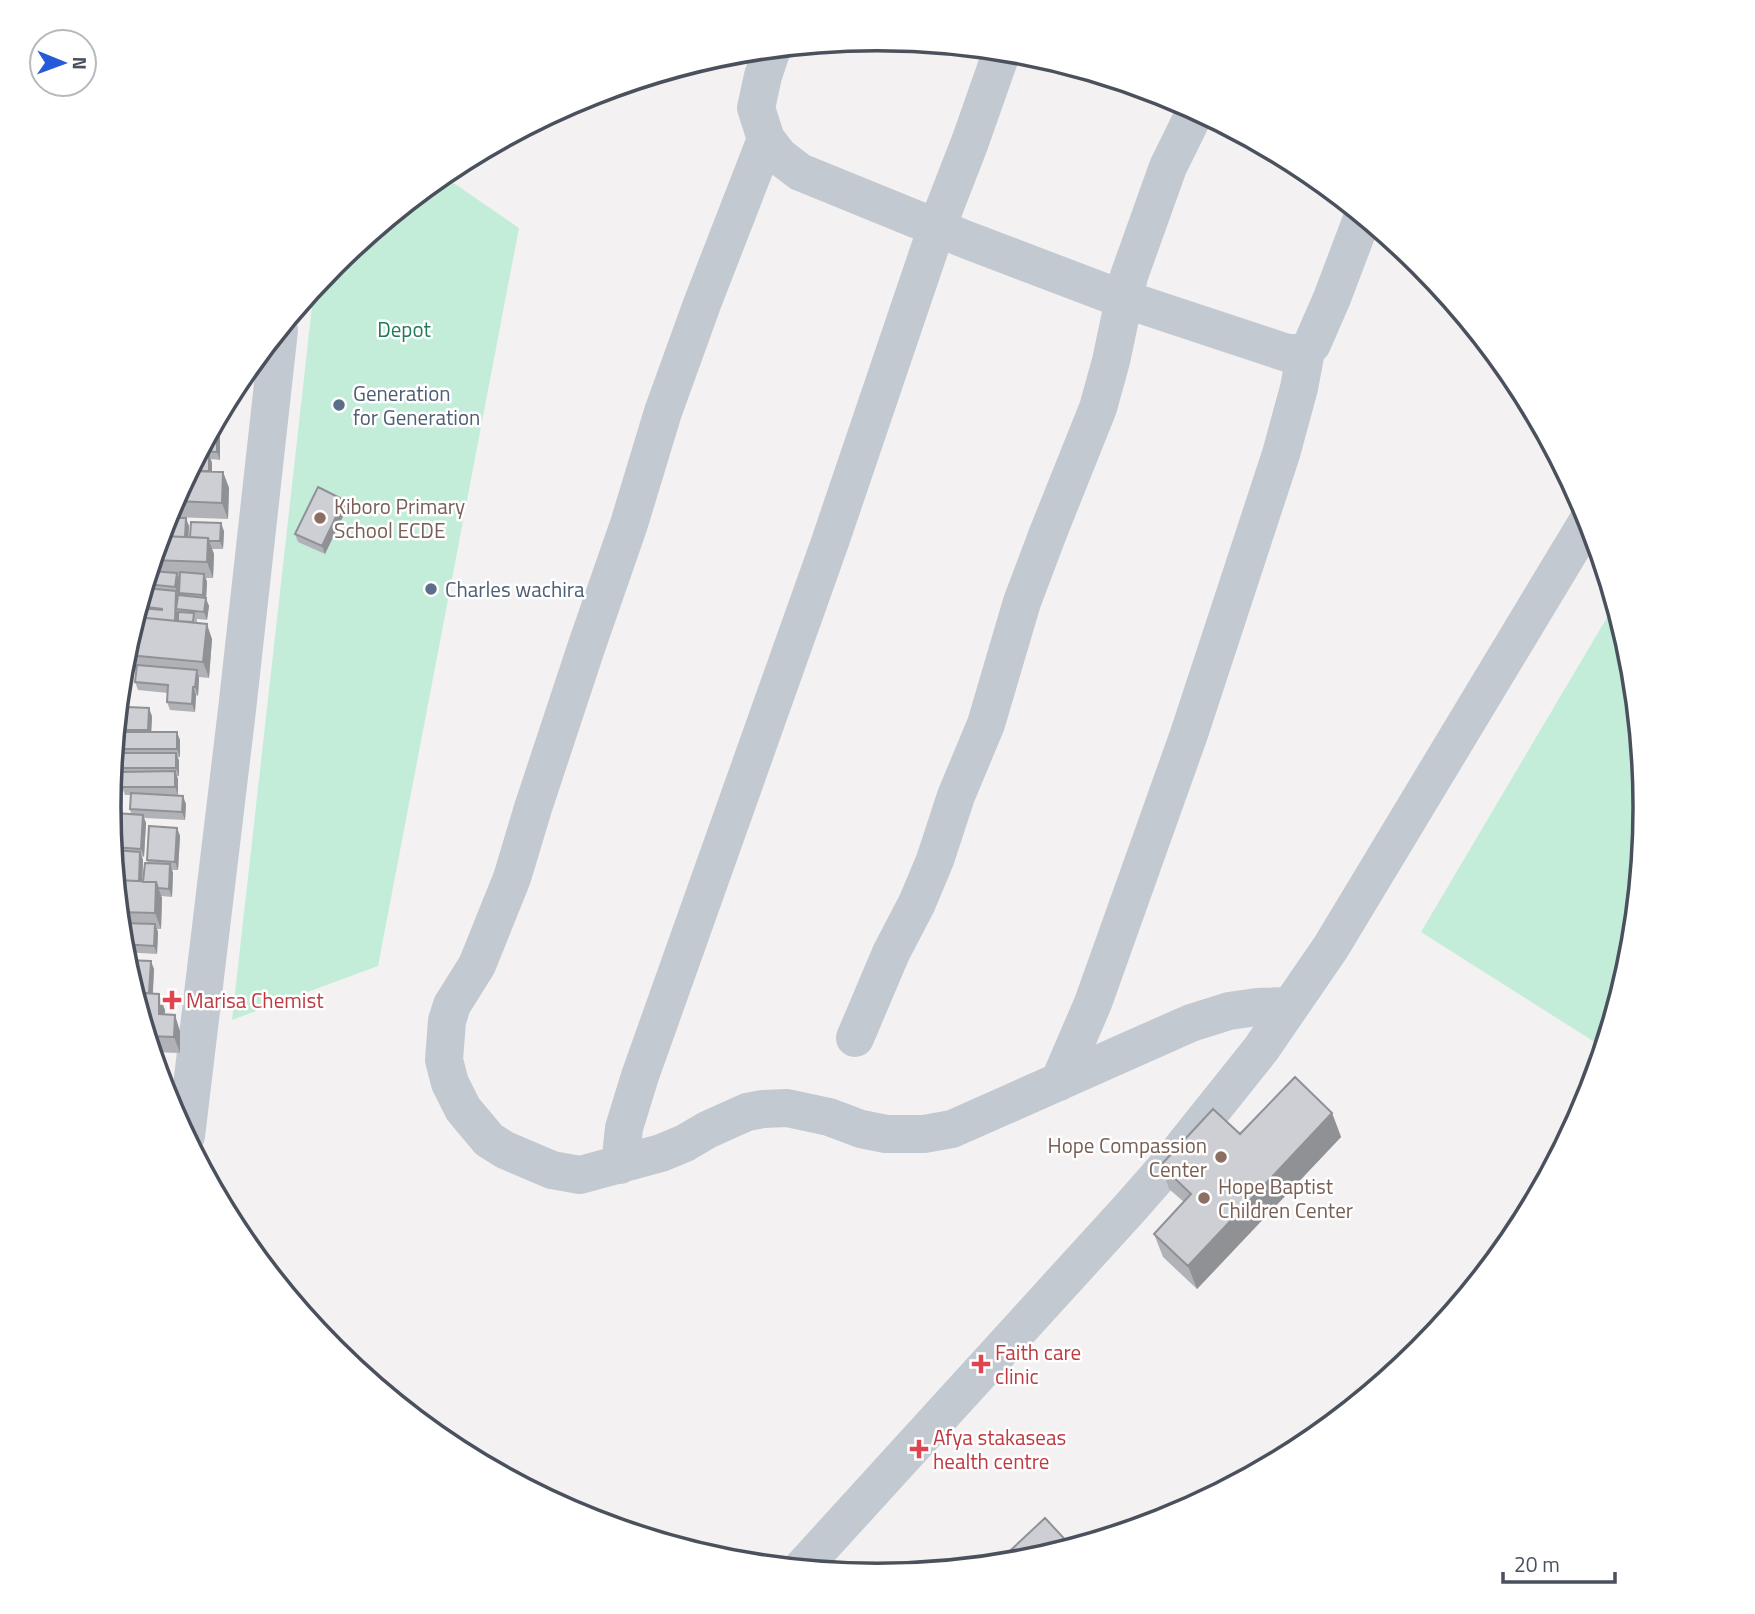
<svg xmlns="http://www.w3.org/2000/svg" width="1755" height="1614" font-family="'Titillium Web',sans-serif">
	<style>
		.green { fill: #c3edd9 }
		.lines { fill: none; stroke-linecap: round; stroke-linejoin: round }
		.minor { stroke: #c2c9d1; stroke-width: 38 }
		.wall { fill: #b1b2b7 }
		.shaded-wall { fill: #909195 }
		.building { fill: #cecfd5; stroke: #909195; stroke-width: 2 }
		.service-dot { fill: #5c6f8a; stroke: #fff; stroke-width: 2.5 }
		.education-dot { fill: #8d6e63; stroke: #fff; stroke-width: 2.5 }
		.health-dot { fill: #e0444e; stroke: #fff; stroke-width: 2.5 }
		.labels { text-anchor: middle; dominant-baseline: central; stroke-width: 5; stroke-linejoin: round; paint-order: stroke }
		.park-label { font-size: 21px; fill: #1e7b5a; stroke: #fff }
		.service-label { font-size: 21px; fill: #4e5e75; stroke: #fff; text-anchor: start }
		.education-label { font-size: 21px; fill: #785e54; stroke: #fff; text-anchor: start }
		.health-label { font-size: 21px; fill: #be3a42; stroke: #fff; text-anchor: start }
		.rim { fill: none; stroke: #4a515d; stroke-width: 3.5 }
	</style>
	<rect width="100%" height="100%" fill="#f3f1f1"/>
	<path class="green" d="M442 175 519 228 378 966 232 1020 314 289 334 263Z
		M1615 604 1631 657 1646 807 1631 957 1604 1048 1421 932Z"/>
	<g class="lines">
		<path class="minor" d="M772 49 763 76 756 108 766 139 779 156 800 172 967 240 1109 294 1287 353H1298L1306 351 1312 344 1332 298 1363 216
			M766 139 702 304 663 412 629 524 587 645 533 808 512 878 477 965 452 1005 447 1021 444 1060 450 1083 463 1109 489 1140 505 1150 552 1170 580 1175 661 1153 685 1143 707 1130 747 1112 763 1109 787 1108 829 1117 861 1129 886 1134H924L952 1129 1191 1023 1229 1011 1257 1007 1290 1006
			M855 1038 891 953 917 903 935 860 956 796 986 724 1022 602 1048 533 1098 408 1111 361 1129 276 1168 167 1196 110
			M1059 1082 1093 1003 1189 734 1281 454 1299 388 1306 351
			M186 1136 237 710 279 330
			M620 1165 624 1128 640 1076 830 542 937 227 970 142 1002 51
			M802 1568 1130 1208 1174 1158 1261 1049 1331 947 1589 519"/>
	</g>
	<path class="wall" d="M218 419 217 426 220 434V460L211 459 212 463V471L223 472 229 488 228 519 174 517 170 507Z
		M347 508 325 554 298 542 295 534Z
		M166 518 189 526 188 537 224 531 223 549H212L214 554 213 578H206L207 582 206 599 209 606 207 620 197 619V623L212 639 209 678 199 677 198 696 196 695 195 712 170 710 167 702 168 693 138 690 135 682 136 671H134L130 660 129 669 123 668 124 657Z
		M119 709 125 732H127L126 730 152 716 151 732 180 740V757H178L179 761V776H177L178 779V795H164L186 804 185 820 144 818 146 823 144 857 142 856 143 860 142 882H143L148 863 147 860 177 828 180 836 178 870H172L173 873 172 897 161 896 162 898 161 929H157L158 932 157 954 123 952 113 847 131 814 130 809 131 795H125L122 787V774L119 799H111L110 818 109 807Z
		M125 961 154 969 153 993 165 1010V1015L180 1031V1053L152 1052 140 1011V1004H138Z
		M1332 1113 1341 1137 1197 1289 1163 1257 1154 1234 1184 1202 1169 1189 1161 1165 1240 1134Z"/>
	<path class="shaded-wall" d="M218 419 217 426 220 434V460L217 452V432L215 425Z
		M209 455 212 463V485L209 477Z
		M223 472 229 488 228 519 222 503Z
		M344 500 347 508 325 554 322 546Z
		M186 518 189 526 188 549 185 541Z
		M221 523 224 531 223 549 220 541Z
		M208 538 214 554 213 578 207 562Z
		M177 573 180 581 178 595 175 587Z
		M204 574 207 582 206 599 209 606 207 620 204 612 205 602 203 595Z
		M176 591 179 599 176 609 178 616V625H175Z
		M207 624 212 639 209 678 203 662Z
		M132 631 128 655 130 660 129 669 126 661 127 645Z
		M197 670 199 678 198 696 195 687Z
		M193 687 196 695 195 712 192 704Z
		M149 708 152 716 151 738 148 730Z
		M120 709 126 725 119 799 114 783Z
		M177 732 180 740V757L177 749Z
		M176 753 179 761V776L176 768Z
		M175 771 178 779V795L175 787Z
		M183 796 186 804 185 820 182 812Z
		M110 797 111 800 110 818 109 807Z
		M143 815 146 823 144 857 141 849Z
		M177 828 180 836 178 870 175 862Z
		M140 852 143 860 142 894 139 886Z
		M170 864 173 873 172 897 169 889Z
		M156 882 162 898 161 929 155 913Z
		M155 924 158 932 157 954 154 946Z
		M151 961 154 969 152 1005 149 997Z
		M159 994 165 1010 164 1030 159 1014Z
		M175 1015 180 1031V1053L174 1037Z
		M1332 1113 1341 1137 1197 1289 1188 1266Z"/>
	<path class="building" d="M214 426H217V452L200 451Z
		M199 454 209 455V471H190Z
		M190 471 223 472 222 503 174 501Z
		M318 487 344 500 322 546 295 534Z
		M166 518H186L185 537 161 536Z
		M191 522 221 523 220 541H209L208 538 190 537Z
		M161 536 208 538 207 562 153 560Z
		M150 571 177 573 175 587 146 584Z
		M180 572 204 574 203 595 179 593Z
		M145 588 176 591 175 621 136 617 139 608 162 610V609L139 606Z
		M178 595 206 598 204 612 176 609Z
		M178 612 194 613 193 622 178 621Z
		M136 617 207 624 203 662 128 655 130 637Z
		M127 645 126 661H123Z
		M137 665 197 670 195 687H193L192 704 167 702 168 685 135 682Z
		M127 707 149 708 148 730H126Z
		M119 709H120L114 783H111Z
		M124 732H177V749H124Z
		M123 753H176V768H123Z
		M175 771V787H122V772Z
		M131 793 183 796 182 812 130 809Z
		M115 813 143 815 141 849 113 847Z
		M149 826 177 828 175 862 147 860Z
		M113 850 140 852 139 881 116 880Z
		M145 863 170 864 169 889 158 888 156 882H143Z
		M116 880 156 882 155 913 119 912Z
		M120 923 155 924 154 946 122 944Z
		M125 960 151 961 149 993H141L140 997 136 996Z
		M141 993 159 994V1014L175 1015 174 1037 148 1036 140 1011Z
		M1295 1077 1332 1113 1188 1266 1154 1234 1191 1194 1161 1165 1213 1109 1240 1134Z
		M1045 1518 1072 1547 1027 1561 996 1564Z"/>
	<g class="service-dot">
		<circle cx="339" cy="405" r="7"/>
		<circle cx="431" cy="589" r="7"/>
	</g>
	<g class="education-dot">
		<circle cx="320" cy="518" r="7"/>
		<circle cx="1221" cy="1157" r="7"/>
		<circle cx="1204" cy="1198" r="7"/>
	</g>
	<g class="health-dot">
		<path d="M168.5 989.5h7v7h7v7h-7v7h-7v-7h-7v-7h7z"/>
		<path d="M977.5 1353.5h7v7h7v7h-7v7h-7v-7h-7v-7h7z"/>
		<path d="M915.5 1438.5h7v7h7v7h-7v7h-7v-7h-7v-7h7z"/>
	</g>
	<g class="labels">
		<g class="park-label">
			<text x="404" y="329">Depot</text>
		</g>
		<g class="service-label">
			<text x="353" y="393">Generation<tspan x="353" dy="24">for Generation</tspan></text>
			<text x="445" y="589">Charles wachira</text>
		</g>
		<g class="education-label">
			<text x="334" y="506">Kiboro Primary<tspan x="334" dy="24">School ECDE</tspan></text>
			<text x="1207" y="1145" text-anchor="end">Hope Compassion<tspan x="1207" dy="24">Center</tspan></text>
			<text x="1218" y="1186">Hope Baptist<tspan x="1218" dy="24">Children Center</tspan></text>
		</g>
		<g class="health-label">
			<text x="186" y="1000">Marisa Chemist</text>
			<text x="995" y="1352">Faith care<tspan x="995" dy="24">clinic</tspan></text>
			<text x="933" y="1437">Afya stakaseas<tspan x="933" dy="24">health centre</tspan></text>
		</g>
	</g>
	<path d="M0 0H1755V1614H0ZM121 807a756 756 0 1 1 1512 0a756 756 0 1 1-1512 0Z" fill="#fff" fill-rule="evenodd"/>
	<path class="rim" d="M121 807a756 756 0 1 1 1512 0a756 756 0 1 1-1512 0Z"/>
	<g transform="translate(63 63) rotate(91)"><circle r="33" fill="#ffffff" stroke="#b7b9be" stroke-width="2"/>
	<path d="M0-5L12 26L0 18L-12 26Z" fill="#255ad9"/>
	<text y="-10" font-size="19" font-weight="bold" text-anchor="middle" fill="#4a515d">N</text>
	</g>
	<path d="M1503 1572v10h112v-10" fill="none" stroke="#4a515d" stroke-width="3.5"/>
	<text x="1514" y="1572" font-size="21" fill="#4a515d" stroke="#ffffff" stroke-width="5" paint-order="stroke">20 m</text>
</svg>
